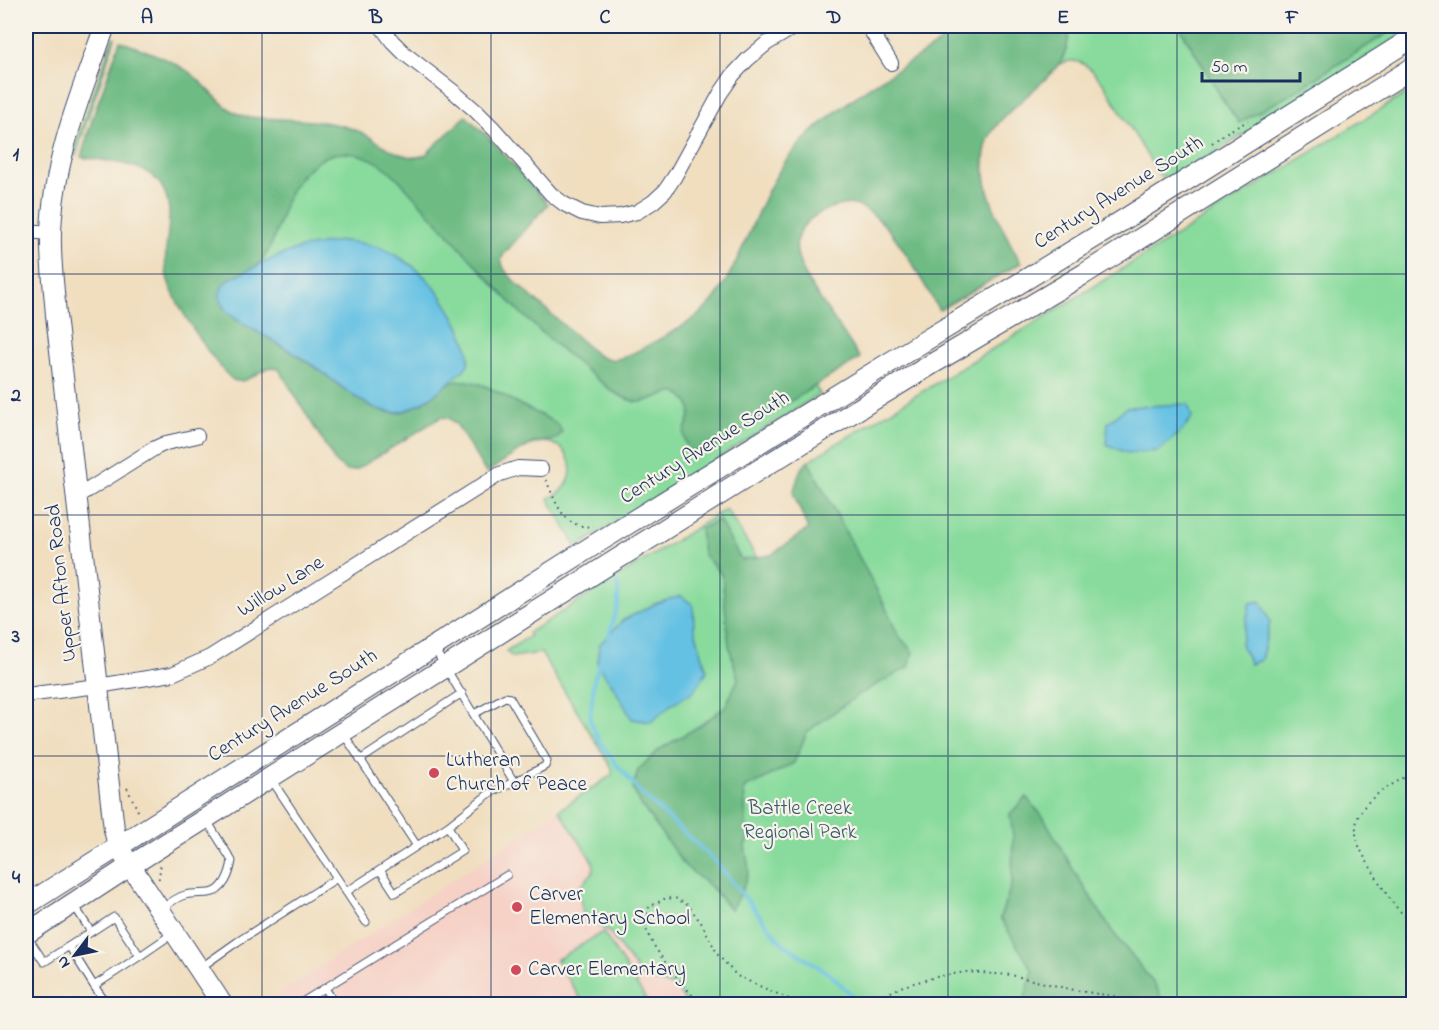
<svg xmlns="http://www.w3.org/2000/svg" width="1439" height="1030" font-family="'Indie Flower',sans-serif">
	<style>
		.built { fill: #f6d1c6 }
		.green { fill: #89db9d; stroke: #52857e; stroke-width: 1.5; fill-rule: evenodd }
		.forest { fill: #6ebb84; stroke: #447571; stroke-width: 1.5 }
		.water { fill: #65c1e3; stroke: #4078a0; stroke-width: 1.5 }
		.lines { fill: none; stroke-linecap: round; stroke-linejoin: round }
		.stream { stroke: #65c1e3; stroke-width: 4 }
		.lane-casing { stroke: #3b496d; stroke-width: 9 }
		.street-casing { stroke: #3b496d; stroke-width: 16 }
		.secondary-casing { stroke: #3b496d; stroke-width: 22 }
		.path { stroke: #3b496d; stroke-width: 2; stroke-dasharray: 1.5 4.5; stroke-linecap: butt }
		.lane { stroke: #fff; stroke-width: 7 }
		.street { stroke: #fff; stroke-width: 14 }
		.secondary { stroke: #fff; stroke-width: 20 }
		.grid { fill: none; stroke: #1b2f5e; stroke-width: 1.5; stroke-opacity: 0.55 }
		.poi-dot { fill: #d1495b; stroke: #f7f3e8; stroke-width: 2 }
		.labels { text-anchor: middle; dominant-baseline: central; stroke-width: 4.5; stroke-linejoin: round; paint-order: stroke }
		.street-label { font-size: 21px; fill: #1b2f5e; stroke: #f7f3e8 }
		.poi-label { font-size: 21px; fill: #1b2f5e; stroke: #f7f3e8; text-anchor: start }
		.park-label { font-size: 21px; fill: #365a6e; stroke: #f7f3e8 }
		.neatline { fill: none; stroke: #1b2f5e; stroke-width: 2 }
		.grid-label { font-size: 20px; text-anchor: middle; font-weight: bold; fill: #1b2f5e }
	</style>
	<rect width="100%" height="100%" fill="#f7f3e8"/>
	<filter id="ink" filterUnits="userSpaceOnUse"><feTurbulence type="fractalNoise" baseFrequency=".0167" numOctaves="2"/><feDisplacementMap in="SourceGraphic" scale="12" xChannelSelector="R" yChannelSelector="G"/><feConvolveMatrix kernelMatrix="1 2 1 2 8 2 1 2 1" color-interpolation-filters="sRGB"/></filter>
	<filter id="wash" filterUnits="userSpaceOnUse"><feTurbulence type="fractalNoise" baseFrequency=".008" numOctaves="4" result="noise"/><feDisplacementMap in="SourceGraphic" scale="24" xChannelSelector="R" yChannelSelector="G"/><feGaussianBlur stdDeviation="1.35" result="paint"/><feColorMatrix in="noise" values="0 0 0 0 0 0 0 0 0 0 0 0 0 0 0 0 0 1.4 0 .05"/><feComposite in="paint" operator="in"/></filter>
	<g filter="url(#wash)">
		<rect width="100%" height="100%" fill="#f0debf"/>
		<path class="built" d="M559 810 687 1004H263Z"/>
		<path class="green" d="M1044 26H1413L1414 27 1164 185 1162 181 1166 179 1163 175 1160 177 1105 86C1092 69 1079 52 1056 66L1063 57 1067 47Z
			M113 37 115 38C102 78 87 116 76 156L73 155 83 123Z
			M1413 89V1004H1164L1155 985 1161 1004H687L675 987 641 976 609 932 584 917 578 889 593 872 594 864 559 810 612 775V768L541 653 512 657 506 651 530 636 528 633 726 509 807 637 878 593 808 461 1030 326ZM1270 622 1261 660 1250 664ZM1027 798 1095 905 1024 800Z
			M184 116 346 131 419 173 482 131 546 202 492 262 617 377 755 291 820 394 577 547 551 504 549 498C590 484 568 424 525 448L446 403 348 465 278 354Z
			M603 932 649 1004H584L556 960Z"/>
		<path class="forest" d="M961 26H1071C1069 36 1068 47 1063 57 1056 71 1041 83 1029 94 1016 106 1000 118 991 134 970 172 1002 229 1021 263L939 310C921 280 891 215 855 205 842 202 828 208 816 215 803 223 794 236 797 253 801 273 815 292 827 309 838 325 849 342 860 358L717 447C705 453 686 456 684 436 683 423 700 413 683 397 671 385 652 403 638 402 629 401 620 396 612 391 582 367 550 342 522 314 490 283 461 247 430 214 416 199 402 181 386 168 369 155 342 147 322 159 308 167 296 180 289 195 278 219 276 250 254 268 247 273 237 276 229 279L244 324C270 339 297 354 322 372 343 387 362 406 388 412 418 418 434 383 458 381 481 379 501 395 521 405 532 411 543 416 554 422L558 425 562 432C555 445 543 439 532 444 516 451 501 464 486 473L457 425 449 418 441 417 356 470 347 471 336 463 279 369 270 367C258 371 246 385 233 380 213 363 169 297 166 271 164 254 168 238 169 221 172 163 124 164 81 157L93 117 120 41C143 50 168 58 189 72 210 87 221 111 248 117 281 120 328 118 358 131 378 139 402 164 425 155L466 116 492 141 548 204 504 254 501 260 504 269 514 281 597 355C613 365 628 356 643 348 667 335 693 323 711 303 720 293 727 279 733 268 754 227 767 178 800 144 826 117 858 94 890 74 913 59 942 44 961 26Z
			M1179 26H1399L1291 94 1239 123 1223 100Z
			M808 461 885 606 898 635 913 652 909 667 858 695 807 732 794 763 760 781 744 788 746 823 749 836 745 846 749 871 741 893 731 910 712 888 685 866 641 805 633 789 638 770 660 749 699 726 725 707 738 679 729 646 722 575 703 554 700 529 719 520 741 560 771 555 808 529 793 493 800 471Z
			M1026 797 1044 818 1074 871 1112 931 1155 985 1164 1004H1023L1033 971 1000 918 1012 883 1013 837 1010 814Z"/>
		<path class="water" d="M342 241C359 242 375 244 390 252 403 259 417 268 427 279 442 294 474 343 468 364 466 368 463 371 459 374 443 388 419 410 397 412 386 413 376 409 367 404 351 396 337 383 322 372 300 356 276 342 252 329 242 323 230 317 223 307 217 297 220 286 229 279 251 270 272 257 295 250 310 245 326 243 342 241Z
			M1188 404 1192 418 1182 431 1158 451 1127 453 1106 444 1108 423 1127 407Z
			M681 596 693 605 694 627 707 671 694 691 672 704 651 722 632 719 613 686 597 664 599 645 623 620 657 603Z
			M1261 601 1270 622 1261 660 1250 664 1241 644 1250 603Z"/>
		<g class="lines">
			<path class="stream" d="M608 637 618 605V583
				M600 662 594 680 590 720 599 741 617 765 643 795 715 861 782 943 831 975 858 1001"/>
		</g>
	</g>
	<g filter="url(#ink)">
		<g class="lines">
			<g class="lane-casing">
				<path id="lane" d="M474 714 505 697 510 698 547 761 545 766 514 782
					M343 733 417 846 448 826 490 793 514 782 434 648
					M360 760 462 693
					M417 846 380 870 395 893 462 851 448 826
					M337 878 366 922
					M346 892 380 870
					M74 905 91 932 114 917 140 956 172 934
					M161 909C168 904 177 897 185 895 193 893 201 894 209 893 224 892 230 873 232 861L206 819
					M27 936 44 962 91 932
					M69 946 94 986 140 956
					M200 968 237 942 337 878 271 779
					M94 986 107 1004
					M325 988 335 1004
					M299 1004 507 875"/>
			</g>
			<g class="street-casing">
				<path id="street" d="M381 26 392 41 405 54 454 92 476 111 494 129 551 194 564 204 582 213 600 217 620 216 637 212 653 202 665 191 675 176 720 94 733 75 748 59 766 44 796 26
					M868 26 891 63
					M26 231 51 233
					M76 495 88 490 155 448 166 443 197 436
					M26 695 98 686 172 674 210 657 500 474 518 468 541 469"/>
			</g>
			<g class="secondary-casing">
				<path id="secondary" d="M105 26C81 93 53 160 51 233 50 260 54 288 56 315L114 829 117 842 124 856 222 1004
					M26 905 597 543 918 345 1120 222 1414 37
					M26 934 130 866 757 471 932 364 1084 274 1414 67"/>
			</g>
			<path class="path" d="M1212 143 1227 132 1248 121
				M546 480C556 502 563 530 593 526
				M1414 772C1385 789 1344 806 1359 846 1363 856 1370 866 1375 875 1385 892 1396 912 1414 922
				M127 788 140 815
				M159 879C158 874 162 869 160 864
				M700 1004C686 988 644 942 645 921 645 917 648 911 649 907L664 899 675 898 688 905 702 924 718 955 737 976 800 1004
				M870 1004 875 1000 903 986 936 977 966 972 1011 975 1074 990 1118 997 1136 1004"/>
			<use href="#lane" class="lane"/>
			<use href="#street" class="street"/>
			<use href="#secondary" class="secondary"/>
		</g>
	</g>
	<path class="grid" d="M262 26V1004M491 26V1004M720 26V1004M948 26V1004M1177 26V1004M26 274H1414M26 515H1414M26 756H1414"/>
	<g class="poi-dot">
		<circle cx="434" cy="773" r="6"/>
		<circle cx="517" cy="907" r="6"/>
		<circle cx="516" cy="970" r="6"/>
	</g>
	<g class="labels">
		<g class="street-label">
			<text transform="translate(1119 193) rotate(-32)">Century Avenue South</text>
			<text transform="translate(705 448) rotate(-32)">Century Avenue South</text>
			<text transform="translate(62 583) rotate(-96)">Upper Afton Road</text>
			<text transform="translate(281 587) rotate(-32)">Willow Lane</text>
			<text transform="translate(293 706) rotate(-32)">Century Avenue South</text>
		</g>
		<g class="poi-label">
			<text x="446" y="761">Lutheran<tspan x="446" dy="24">Church of Peace</tspan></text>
			<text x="529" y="895">Carver<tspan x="529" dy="24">Elementary School</tspan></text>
			<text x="528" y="970">Carver Elementary</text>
		</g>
		<g class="park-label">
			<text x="800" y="809">Battle Creek<tspan x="800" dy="24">Regional Park</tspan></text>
		</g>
	</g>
	<rect width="1439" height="1030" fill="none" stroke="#f7f3e8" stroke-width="66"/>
	<g transform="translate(75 955) rotate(238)" stroke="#f7f3e8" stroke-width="4.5" paint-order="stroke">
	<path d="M0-4.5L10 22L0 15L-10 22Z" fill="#1b2f5e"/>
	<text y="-9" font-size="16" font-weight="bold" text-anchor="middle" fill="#1b2f5e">N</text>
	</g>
	<path d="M1202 72v9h98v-9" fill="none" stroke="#1b2f5e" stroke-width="3"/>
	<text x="1211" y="72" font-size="18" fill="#1b2f5e" stroke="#f7f3e8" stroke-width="4.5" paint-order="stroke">50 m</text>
	<rect x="33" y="33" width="1373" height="964" class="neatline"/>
	<g class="grid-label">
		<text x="147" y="23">A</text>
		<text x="376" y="23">B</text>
		<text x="605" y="23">C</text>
		<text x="834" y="23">D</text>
		<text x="1063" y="23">E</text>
		<text x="1292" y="23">F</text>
		<text x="16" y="160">1</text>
		<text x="16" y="401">2</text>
		<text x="16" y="642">3</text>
		<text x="16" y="883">4</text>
	</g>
</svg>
